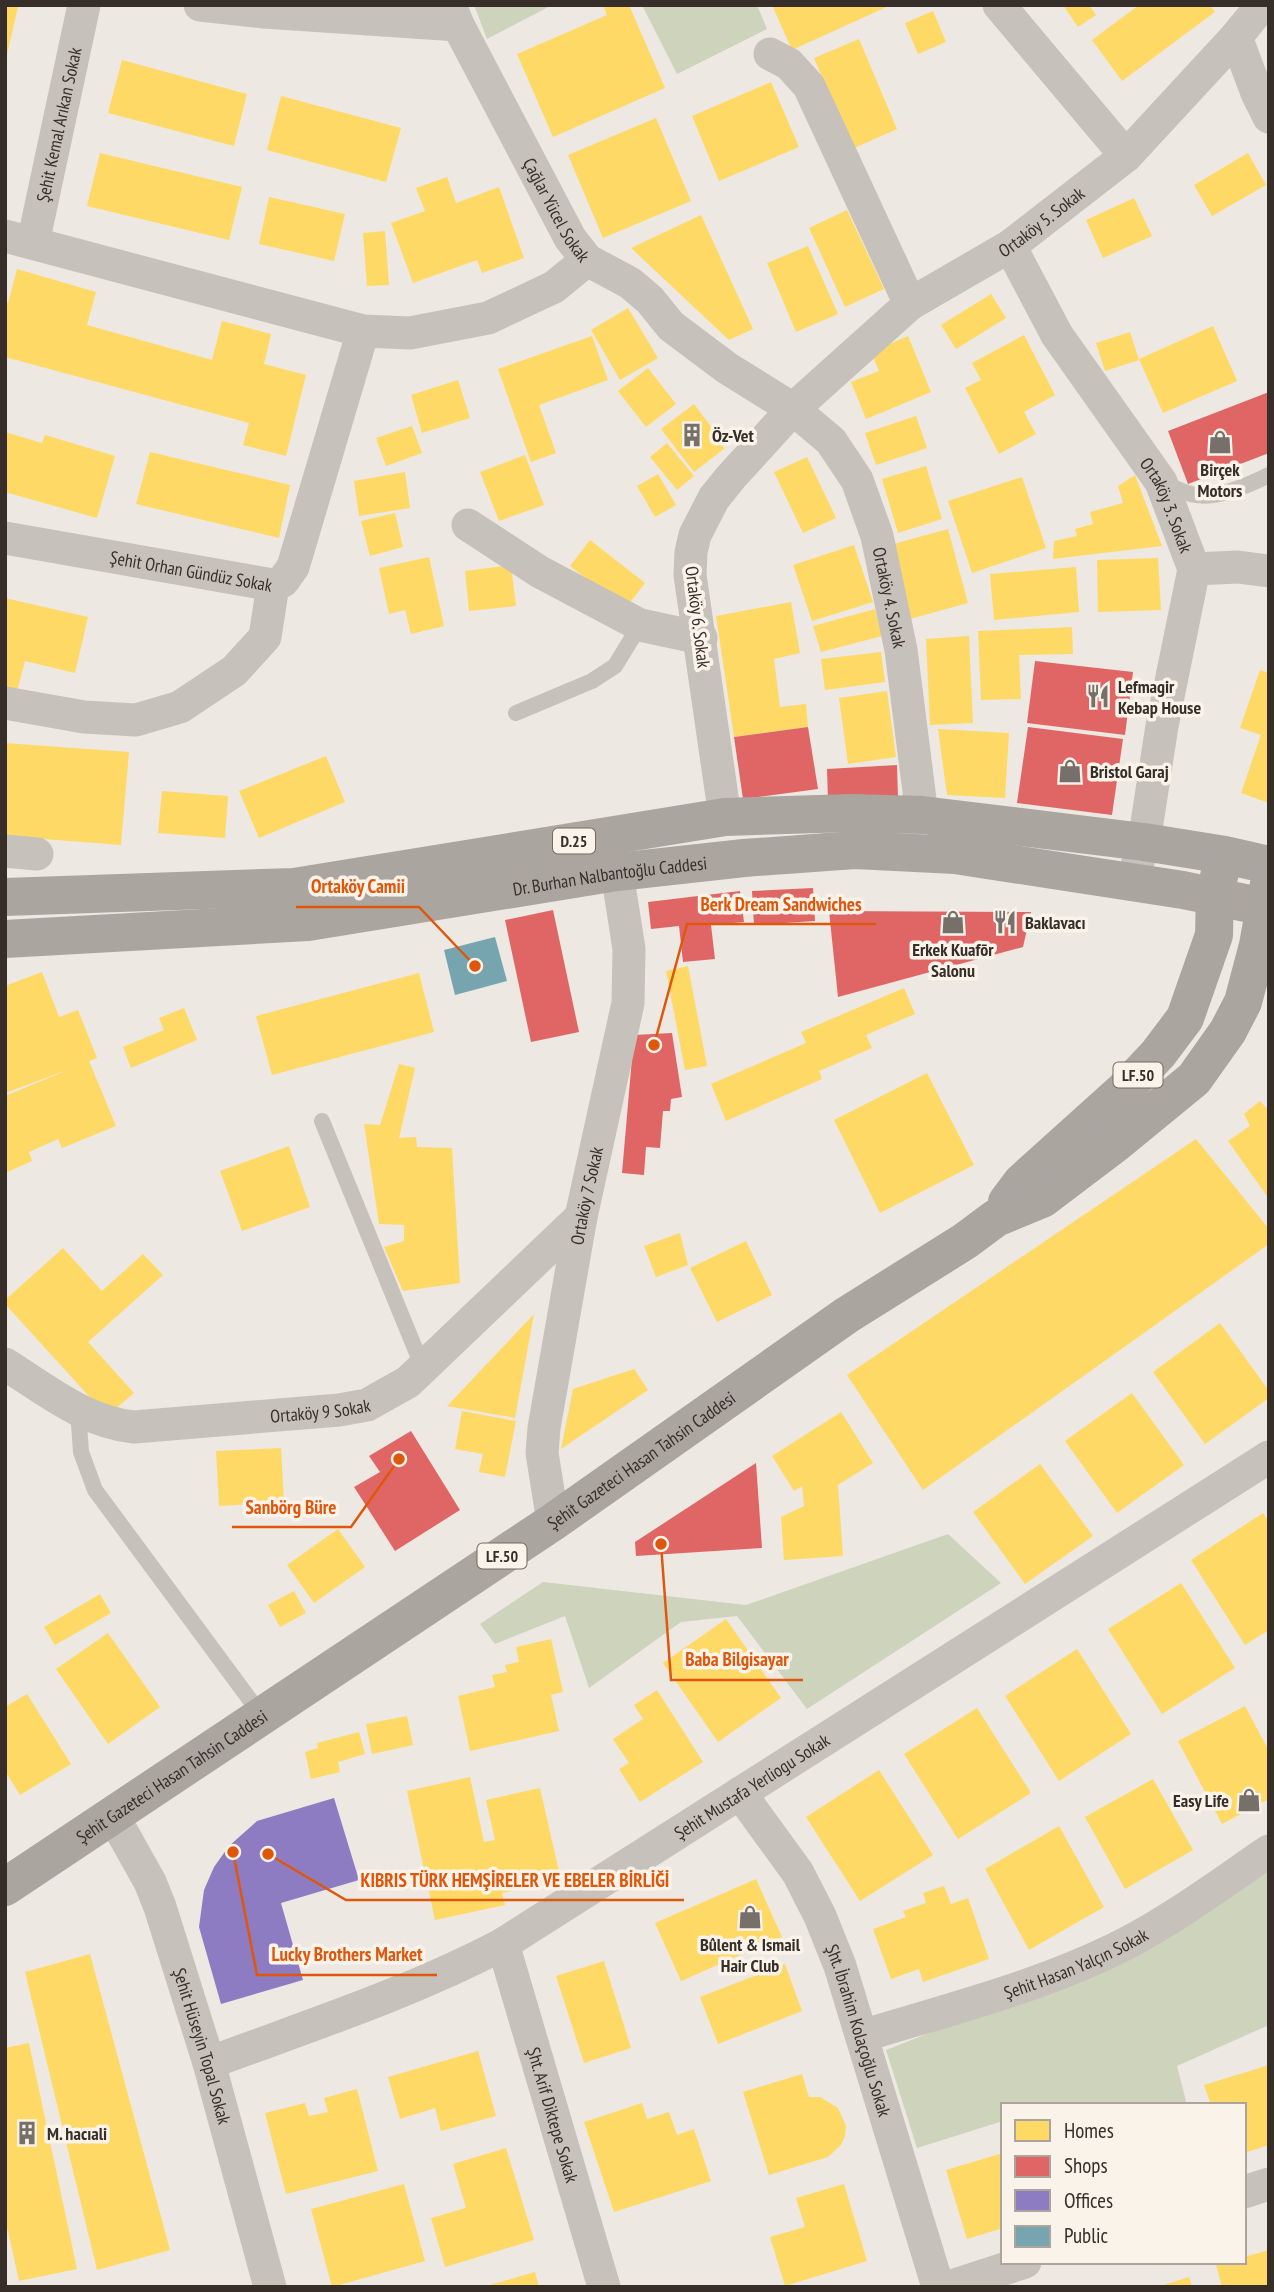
<svg xmlns="http://www.w3.org/2000/svg" width="1274" height="2292" font-family="'PT Sans Narrow',sans-serif">
	<style>
		.green { fill: #ced3bc }
		.homes { fill: #ffd966 }
		.shops { fill: #e06666 }
		.offices { fill: #8e7cc3 }
		.public { fill: #76a5af }
		.lines { fill: none; stroke-linecap: round; stroke-linejoin: round }
		.lane { stroke: #c6c1bb; stroke-width: 16 }
		.street { stroke: #c6c1bb; stroke-width: 33 }
		.primary { stroke: #aba5a0; stroke-width: 38 }
		.labels { text-anchor: middle; dominant-baseline: central; stroke-width: 7; stroke-linejoin: round; paint-order: stroke }
		.shield { fill: #faf3ea; stroke: #726963; stroke-width: 2 }
		.shield-label { font-size: 16px; font-weight: bold; fill: #382e29 }
		.street-label { font-size: 18px; fill: #382e29; stroke: #faf3ea }
		.poi-label { font-size: 18px; font-weight: bold; fill: #382e29; stroke: #faf3ea; text-anchor: start }
		.leader { fill: none; stroke: #df570d; stroke-width: 2.5 }
		.callout-dot { fill: #df570d; stroke: #faf3ea; stroke-width: 2.5 }
		.callout-label { font-size: 19px; text-anchor: middle; font-weight: bold; fill: #df570d; stroke: #faf3ea; stroke-width: 7; stroke-linejoin: round; paint-order: stroke }
	</style>
	<rect width="100%" height="100%" fill="#ede8e2"/>
	<path class="green" d="M474 5H552L487 39Z
		M642 5H757L767 29 677 74Z
		M948 1534 1001 1583 807 1709 737 1616 681 1622 589 1688 565 1616 495 1644 480 1624 543 1582 746 1605Z
		M1269 1864V2025L1177 2066 1187 2105H1003V2121L917 2148 886 2050 1136 1952Z"/>
	<path class="homes" d="M5 5 18 7 6 59H5Z
		M603 5H629L665 88 553 137 517 54 607 15Z
		M772 5H891L792 50Z
		M1063 5H1089L1096 15 1078 27Z
		M1139 5H1210L1215 12 1122 81 1092 40Z
		M933 11 946 42 918 54 905 23Z
		M859 39 897 129 852 149 814 58Z
		M122 60 247 94 234 146 108 113Z
		M771 82 799 147 719 181 692 116Z
		M281 96 401 128 386 182 267 150Z
		M656 118 691 201 603 238 568 155Z
		M100 153 242 187 229 240 87 206Z
		M1248 153 1266 185 1212 216 1194 185Z
		M447 177 456 203 499 187 524 258 482 273 477 260 413 283 391 223 425 211 416 188Z
		M269 197 345 214 334 261 259 244Z
		M1134 198 1152 236 1103 258 1086 220Z
		M847 210 884 289 845 307 809 228Z
		M701 215 753 329 729 340 631 248Z
		M385 231 389 285 367 286 363 233Z
		M808 246 838 314 796 332 767 263Z
		M17 269 96 292 87 325 212 360 222 321 271 334 264 364 306 375 286 456 243 445 249 423 5 357V302L8 303Z
		M991 294 1006 318 956 349 941 325Z
		M628 308 658 358 620 380 591 330Z
		M1213 326 1237 381 1163 413 1139 359Z
		M1130 332 1139 360 1105 371 1096 343Z
		M1024 335 1055 395 1024 412 1036 434 999 454 965 388 981 380 972 363Z
		M592 336 608 380 539 405 556 453 531 462 498 369Z
		M908 336 931 392 866 419 851 382 879 371 871 352Z
		M648 368 676 404 646 427 618 391Z
		M458 380 470 418 422 433 411 395Z
		M694 404 722 441 724 449 694 472 661 429Z
		M916 416 927 448 876 465 865 433Z
		M412 426 422 453 386 466 376 438Z
		M5 432 42 443 45 435 115 456 97 518 5 492Z
		M667 443 694 476 677 490 650 457Z
		M150 452 290 485 279 538 136 504Z
		M525 455 544 505 499 521 480 472Z
		M807 457 836 518 803 533 774 472Z
		M926 466 942 519 898 533 882 479Z
		M405 472 410 508 359 516 354 481Z
		M658 474 676 505 655 517 637 486Z
		M1135 475 1162 546 1053 559 1054 541 1077 536 1075 529 1093 524 1090 512 1123 503 1118 486Z
		M1022 477 1046 548 972 573 948 501Z
		M395 513 403 547 370 556 361 521Z
		M948 529 968 603 910 619 890 545Z
		M590 540 645 583 625 609 570 566Z
		M854 545 873 602 812 621 793 565Z
		M429 557 444 626 411 634 405 610 389 614 379 568Z
		M1158 558 1161 610 1098 612 1097 560Z
		M511 565 516 606 469 611 465 571Z
		M1076 567 1079 612 994 620 990 574Z
		M5 598 88 617 75 673 25 661 17 691 5 689Z
		M791 602 800 653 774 659 780 707 806 704 808 727 734 737 716 616Z
		M875 609 882 636 821 652 813 626Z
		M1072 627 1073 654 1019 655 1021 699 981 700 978 631Z
		M969 636 973 723 930 725 926 639Z
		M881 652 885 682 825 690 821 659Z
		M1260 670 1269 673V803L1241 793 1261 735 1240 728Z
		M887 691 896 757 848 764 839 698Z
		M938 729 1009 733 1005 798 947 795Z
		M5 743 129 752 121 845 5 836Z
		M326 756 345 802 259 838 239 791Z
		M162 791 228 796 225 838 158 833Z
		M688 966 707 1066 685 1070 666 971Z
		M42 972 59 1017 78 1010 97 1058 89 1061 116 1126 62 1148 58 1139 29 1152 32 1161 5 1173V1096L70 1069 5 1093V986Z
		M419 973 434 1032 272 1075 256 1016Z
		M904 988 915 1014 866 1035 872 1048 819 1071 822 1079 726 1121 711 1084 806 1043 801 1032Z
		M184 1008 197 1040 131 1068 123 1047 164 1030 159 1018Z
		M399 1064 415 1068 399 1138 416 1137 417 1147 452 1148 460 1283 403 1291 384 1247 404 1241V1225L379 1224 364 1124 380 1125Z
		M927 1073 974 1165 880 1213 834 1120Z
		M1260 1101 1269 1111V1199L1228 1141 1250 1126 1244 1114Z
		M1196 1139 1269 1229V1244L923 1490 847 1375Z
		M289 1146 310 1207 242 1231 220 1171Z
		M680 1233 688 1265 656 1277 644 1246Z
		M746 1241 772 1295 717 1322 690 1268Z
		M63 1248 102 1291 143 1254 163 1275 88 1342 134 1393 107 1416 5 1304V1300Z
		M534 1314 515 1418 447 1406Z
		M1220 1323 1269 1391V1398L1205 1444 1153 1372Z
		M634 1369 648 1390 561 1449 573 1389Z
		M1132 1393 1184 1465 1117 1513 1065 1441Z
		M462 1411 516 1421 505 1477 479 1472 483 1454 455 1449Z
		M841 1412 873 1463 838 1485 843 1556 784 1560 781 1517 804 1506 802 1486 794 1491 772 1456Z
		M281 1448 284 1502 219 1506 216 1451Z
		M1040 1464 1093 1536 1025 1584 973 1512Z
		M1263 1513 1269 1522V1630L1245 1645 1191 1560Z
		M338 1529 365 1567 314 1603 287 1565Z
		M1181 1583 1235 1668 1162 1714 1108 1629Z
		M294 1591 306 1613 280 1627 268 1605Z
		M100 1594 111 1613 55 1645 44 1627Z
		M726 1619 781 1698 718 1742 663 1663Z
		M108 1633 160 1707 108 1744 56 1669Z
		M551 1639 563 1692 551 1695 559 1731 470 1751 458 1696 495 1687 492 1675 507 1672 505 1665 519 1662 516 1647Z
		M1077 1649 1131 1734 1059 1781 1005 1696Z
		M657 1690 703 1762 640 1802 619 1769 629 1763 613 1739 643 1719 634 1705Z
		M27 1694 71 1764 20 1795 5 1771V1707Z
		M1245 1706 1269 1751V1799L1222 1824 1178 1741Z
		M977 1708 1031 1793 958 1839 904 1754Z
		M407 1716 413 1745 372 1754 366 1724Z
		M359 1732 365 1754 338 1762 340 1772 311 1779 305 1752 318 1748 317 1743Z
		M879 1770 933 1855 860 1901 806 1817Z
		M470 1777 484 1842 495 1840 486 1800 540 1788 561 1880 502 1893 505 1905 435 1920 407 1791Z
		M1153 1779 1193 1850 1125 1889 1085 1817Z
		M1059 1826 1104 1907 1029 1950 985 1869Z
		M756 1879 782 1937 681 1981 655 1923Z
		M944 1886 951 1904 968 1898 989 1959 923 1982 919 1969 891 1979 873 1929 906 1917 903 1911 926 1903 923 1893Z
		M90 1954 170 2250 97 2270 25 1972Z
		M604 1961 631 2048 584 2063 556 1976Z
		M785 1964 802 2011 718 2044 700 1997Z
		M29 2043 77 2269 19 2281 5 2218V2048Z
		M478 2051 496 2116 441 2131 435 2108 400 2119 388 2077Z
		M1269 2065V2145L1244 2153V2105H1211L1204 2085Z
		M802 2074 809 2097H820L838 2108 846 2126 845 2136 841 2145 828 2157 769 2175 743 2092Z
		M357 2089 378 2171 286 2194 265 2113 305 2103 309 2116 328 2112 324 2098Z
		M642 2103 647 2119 669 2112 677 2135 694 2129 711 2181 614 2212 584 2122Z
		M506 2148 534 2240 445 2267 431 2218 466 2208 453 2164Z
		M1003 2153V2228L967 2239 946 2170Z
		M404 2184 425 2261 332 2287 311 2209Z
		M844 2184 867 2261 785 2286 770 2237 805 2227 796 2198Z
		M1269 2250V2287H1222L1216 2265 1226 2262H1244V2257Z
		M535 2272 539 2287H486V2286Z
		M1189 2277 1192 2287H1160V2286Z"/>
	<path class="shops" d="M1269 392V453L1188 484 1168 431Z
		M1035 661 1133 672 1125 735 1027 723Z
		M808 727 818 789 743 799 734 737Z
		M1028 727 1123 739 1112 815 1017 803Z
		M897 765 898 798 828 801 827 769Z
		M813 888 815 921 754 925 752 891Z
		M740 891 744 922 711 925 715 959 683 962 679 926 651 929 648 902Z
		M553 910 579 1032 531 1042 505 920Z
		M829 911 1031 912 1023 947 838 997Z
		M672 1033 682 1097 671 1099 670 1111H663L660 1148 646 1147 644 1175 622 1173 634 1035Z
		M411 1431 460 1510 395 1551 354 1487 380 1472 369 1456Z
		M756 1463 762 1548 636 1556 635 1542Z"/>
	<path class="offices" d="M334 1798 359 1880 281 1903 303 1980 221 2004 199 1927 204 1890 214 1867 229 1846 257 1821Z"/>
	<path class="public" d="M495 937 507 981 455 995 444 950Z"/>
	<g class="lines">
		<path class="lane" d="M1164 483C1173 487 1184 493 1195 495 1217 499 1249 485 1269 475
			M516 713 592 681 615 666 640 625
			M322 1121 423 1368
			M78 1410 81 1452 95 1490 262 1716"/>
		<g class="street">
			<path d="M200 5 264 12 458 25"/>
			<path id="s1" d="M450 5 458 25 570 238 587 260 630 283 650 300 671 326 727 368 793 409 831 441 857 480 877 536 901 650 922 815"/>
			<path d="M999 5 1126 156"/>
			<path d="M1236 37 1257 93 1269 117"/>
			<path d="M770 54 789 64 809 86 910 304"/>
			<path d="M5 236 363 331 410 333 488 318 554 287 587 260"/>
			<path id="s2" d="M33 243 84 5"/>
			<path id="s3" d="M1010 246 1057 335 1161 482 1194 569 1162 726 1144 842 1132 882"/>
			<path d="M468 525 540 572 640 625 701 638"/>
			<path id="s4" d="M5 538 273 585 283 581 293 567 363 331"/>
			<path d="M1194 569 1238 567 1269 571"/>
			<path d="M5 703 84 717 136 720 180 707 234 671 265 637 273 585"/>
			<path id="s5" d="M725 817 690 575 691 552 695 535 714 498 731 477 793 409 910 304 1010 246 1126 156 1236 37 1262 5"/>
			<path d="M5 851 37 854"/>
			<path id="s6" d="M5 1364C46 1390 85 1422 134 1427L339 1410 367 1405 408 1382 581 1217"/>
			<path id="s7" d="M553 1522 542 1453 544 1428 581 1217 628 1003 629 949 617 872"/>
			<path id="s8" d="M740 1793 798 1873 820 1916 840 1966 938 2287"/>
			<path id="s9" d="M113 1816 150 1882 160 1907 209 2063 270 2287"/>
			<path id="s10" d="M503 1944 604 2287"/>
			<path id="s11" d="M862 2036C950 2009 1043 1986 1125 1944 1175 1918 1222 1883 1269 1851"/>
			<path id="s12" d="M209 2063C308 2026 410 1993 503 1944L1269 1457"/>
			<path d="M1244 2192 1269 2184"/>
			<path d="M949 2287 1025 2262"/>
		</g>
		<g class="primary">
			<path d="M5 897 294 887 725 817 851 813 922 815 1144 842 1225 855 1269 865"/>
			<path id="s13" d="M5 939 308 922 617 872 744 858 855 850 955 855 1183 890 1269 908"/>
			<path d="M1007 1202 1022 1182 1124 1090 1158 1054 1185 1018 1214 935 1215 895 1220 872"/>
			<path id="s14" d="M5 1887 553 1522 847 1315 965 1241 996 1218 1042 1199 1116 1143 1194 1079 1228 1031 1243 1002 1258 945 1269 884"/>
		</g>
	</g>
	<defs>
		<g id="building-bare" transform="scale(1.89)"><path d="M-4-6H4V6H1V3H-1V6H-4ZM-2.5-4.3h1.7v1.8h-1.7ZM.8-4.3h1.7v1.8H.8ZM-2.5-1h1.7V.8h-1.7ZM.8-1h1.7V.8H.8Z" fill="#776f6a" stroke="#faf3ea" stroke-width="2.5" paint-order="stroke"/></g>
		<g id="shop-bare" transform="scale(1.89)"><path d="M-5-2.5h2.3a2.7 3.5 0 0 1 5.4 0H5L5.5 6h-11ZM-1.5-2.5h3a1.5 2.3 0 0 0-3 0Z" fill="#776f6a" stroke="#faf3ea" stroke-width="2.5" paint-order="stroke"/></g>
		<g id="restaurant-bare" transform="scale(1.89)"><path d="M-5-6h1v4h1v-4h1v4h1v-4h1v5L-1.5 .5V6h-2V.5L-5-1ZM5-6V6H3V1.5H1.5Q1.5-4 5-6Z" fill="#776f6a" stroke="#faf3ea" stroke-width="2.5" paint-order="stroke"/></g>
	</defs>
	<g fill-rule="evenodd">
		<use href="#building-bare" x="692" y="435"/>
		<use href="#shop-bare" x="1220" y="442"/>
		<use href="#restaurant-bare" x="1098" y="696"/>
		<use href="#shop-bare" x="1070" y="771"/>
		<use href="#shop-bare" x="953" y="922"/>
		<use href="#restaurant-bare" x="1005" y="922"/>
		<use href="#shop-bare" x="1249" y="1800"/>
		<use href="#shop-bare" x="750" y="1917"/>
		<use href="#building-bare" x="27" y="2133"/>
	</g>
	<g class="labels">
		<g class="shield">
			<rect x="553" y="828.5" width="42" height="25" rx="5"/>
			<rect x="1113.5" y="1062.5" width="49" height="25" rx="5"/>
			<rect x="477.5" y="1543.5" width="49" height="25" rx="5"/>
		</g>
		<g class="shield-label">
			<text x="574" y="841">D.25</text>
			<text x="1138" y="1075">LF.50</text>
			<text x="502" y="1556">LF.50</text>
		</g>
		<g class="street-label">
			<text stroke="none"><textPath href="#s2" startOffset="121">Şehit Kemal Arıkan Sokak</textPath></text>
			<text stroke="none"><textPath href="#s1" startOffset="231">Çağlar Yücel Sokak</textPath></text>
			<text stroke="none"><textPath href="#s5" startOffset="758">Ortaköy 5. Sokak</textPath></text>
			<text stroke="none"><textPath href="#s3" startOffset="304">Ortaköy 3. Sokak</textPath></text>
			<text stroke="none"><textPath href="#s4" startOffset="189">Şehit Orhan Gündüz Sokak</textPath></text>
			<text stroke="none"><textPath href="#s1" startOffset="765">Ortaköy 4. Sokak</textPath></text>
			<text transform="translate(698 617) rotate(83)">Ortaköy 6. Sokak</text>
			<text stroke="none"><textPath href="#s13" startOffset="609">Dr. Burhan Nalbantoğlu Caddesi</textPath></text>
			<text stroke="none"><textPath href="#s7" startOffset="331">Ortaköy 7 Sokak</textPath></text>
			<text stroke="none"><textPath href="#s6" startOffset="332">Ortaköy 9 Sokak</textPath></text>
			<text stroke="none"><textPath href="#s14" startOffset="766">Şehit Gazeteci Hasan Tahsin Caddesi</textPath></text>
			<text stroke="none"><textPath href="#s14" startOffset="200">Şehit Gazeteci Hasan Tahsin Caddesi</textPath></text>
			<text stroke="none"><textPath href="#s12" startOffset="612">Şehit Mustafa Yerliogu Sokak</textPath></text>
			<text stroke="none"><textPath href="#s11" startOffset="226">Şehit Hasan Yalçın Sokak</textPath></text>
			<text stroke="none"><textPath href="#s8" startOffset="268">Şht. İbrahim Kolaçoğlu Sokak</textPath></text>
			<text stroke="none"><textPath href="#s9" startOffset="248">Şehit Hüseyin Topal Sokak</textPath></text>
			<text stroke="none"><textPath href="#s10" startOffset="178">Şht. Arif Diktepe Sokak</textPath></text>
		</g>
		<g class="poi-label">
			<text x="712" y="435">Öz-Vet</text>
			<text x="1220" y="469" text-anchor="middle">Birçek<tspan x="1220" dy="21">Motors</tspan></text>
			<text x="1118" y="686">Lefmagir<tspan x="1118" dy="21">Kebap House</tspan></text>
			<text x="1090" y="771">Bristol Garaj</text>
			<text x="1025" y="922">Baklavacı</text>
			<text x="953" y="949" text-anchor="middle">Erkek Kuafōr<tspan x="953" dy="21">Salonu</tspan></text>
			<text x="1229" y="1800" text-anchor="end">Easy Life</text>
			<text x="750" y="1944" text-anchor="middle">Bûlent &amp; Ismail<tspan x="750" dy="21">Hair Club</tspan></text>
			<text x="47" y="2133">M. hacıali</text>
		</g>
	</g>
	<path class="leader" d="M475 966L419 907H296M654 1045L687 924H876M399 1459L351 1527H232M661 1544L671 1680H803M268 1854L346 1900H684M233 1852L257 1975H437"/>
	<g class="callout-dot">
		<circle cx="475" cy="966" r="7"/>
		<circle cx="654" cy="1045" r="7"/>
		<circle cx="399" cy="1459" r="7"/>
		<circle cx="661" cy="1544" r="7"/>
		<circle cx="268" cy="1854" r="7"/>
		<circle cx="233" cy="1852" r="7"/>
	</g>
	<g class="callout-label">
		<text x="358" y="893">Ortaköy Camii</text>
		<text x="781" y="911">Berk Dream Sandwiches</text>
		<text x="291" y="1514">Sanbörg Büre</text>
		<text x="737" y="1666">Baba Bilgisayar</text>
		<text x="515" y="1887">KIBRIS TÜRK HEMŞİRELER VE EBELER BİRLİĞİ</text>
		<text x="347" y="1961">Lucky Brothers Market</text>
	</g>
	<rect width="1274" height="2292" fill="none" stroke="#382e29" stroke-width="14"/>
	<rect x="1001" y="2103" width="245" height="161" fill="#faf3ea" stroke="#aca49d" stroke-width="2"/>
	<rect x="1015" y="2120" width="35" height="21" fill="#ffd966" stroke="#aca49d" stroke-width="2"/>
	<text x="1064" y="2138" font-size="21" fill="#382e29">Homes</text>
	<rect x="1015" y="2156" width="35" height="21" fill="#e06666" stroke="#aca49d" stroke-width="2"/>
	<text x="1064" y="2173" font-size="21" fill="#382e29">Shops</text>
	<rect x="1015" y="2190" width="35" height="21" fill="#8e7cc3" stroke="#aca49d" stroke-width="2"/>
	<text x="1064" y="2208" font-size="21" fill="#382e29">Offices</text>
	<rect x="1015" y="2226" width="35" height="21" fill="#76a5af" stroke="#aca49d" stroke-width="2"/>
	<text x="1064" y="2243" font-size="21" fill="#382e29">Public</text>
</svg>
